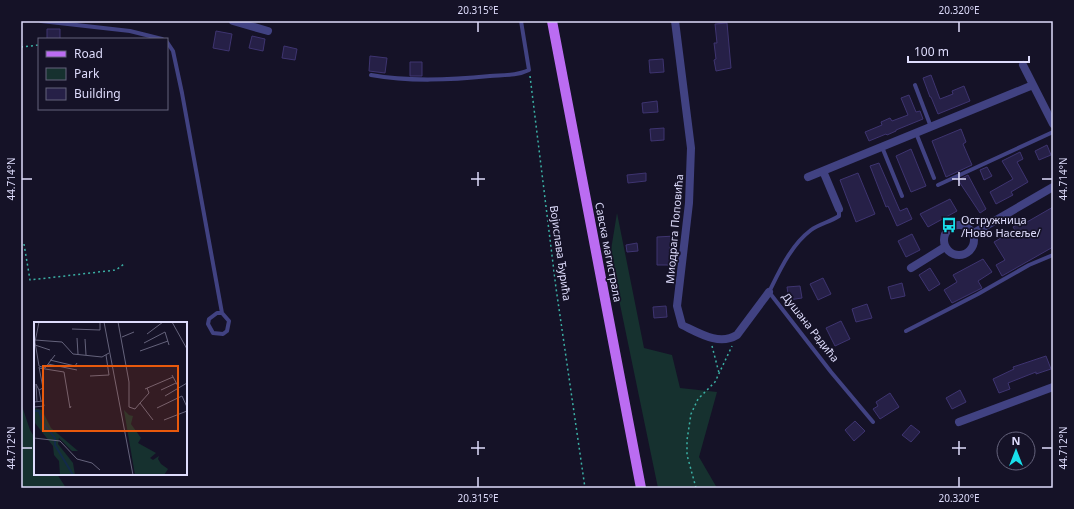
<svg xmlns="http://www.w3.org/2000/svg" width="1074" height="509" font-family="'Noto Sans',sans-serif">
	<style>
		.green { fill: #16312f }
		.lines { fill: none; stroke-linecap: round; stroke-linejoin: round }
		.stream { stroke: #132a4a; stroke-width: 2.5 }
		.building { fill: #262047; stroke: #3e3470 }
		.path { stroke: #3bb0a5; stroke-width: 1.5; stroke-dasharray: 2 3; stroke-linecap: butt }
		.service { stroke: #414282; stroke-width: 4 }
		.minor { stroke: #414282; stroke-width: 8 }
		.primary { stroke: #bb6cf2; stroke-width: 10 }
		.ticks { fill: none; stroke: #dedcfc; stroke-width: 1.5 }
		.labels { text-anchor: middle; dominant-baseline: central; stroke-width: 3.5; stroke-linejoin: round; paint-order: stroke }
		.poi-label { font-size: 11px; fill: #dedcfc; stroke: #151227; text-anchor: start }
		.street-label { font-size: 11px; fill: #dedcfc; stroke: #151227 }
		.inset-river { fill: none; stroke: #132a4a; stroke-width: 2 }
		.inset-road { fill: none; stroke: #65637c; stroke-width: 1 }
		.view { fill: #e8590c; fill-opacity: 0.15; stroke: #e8590c; stroke-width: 2 }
		.inset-edge { fill: none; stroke: #dedcfc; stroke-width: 2 }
		.neatline { fill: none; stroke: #dedcfc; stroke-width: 1.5 }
		.ticks-label { font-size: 10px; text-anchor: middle; fill: #dedcfc }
	</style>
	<rect width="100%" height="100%" fill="#151227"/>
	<path class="green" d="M617 213 644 348 672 355 680 388 717 392 699 457 717 488H658L610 256Z
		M21 403 30 430 35 438V474H57L66 488H21Z"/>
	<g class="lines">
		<path class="stream" d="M21 486 22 488"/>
	</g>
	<path class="building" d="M727 23 731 68 716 71 714 60 716 59 714 43H717L715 24Z
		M47 29H60V39H47Z
		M216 31 232 34 229 51 213 48Z
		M252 36 265 39 263 51 249 48Z
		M284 46 297 49 295 60 282 58Z
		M370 56 387 58 385 73 369 71Z
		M663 59 664 72 650 73 649 60Z
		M410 62H422V76H410Z
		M931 75 940 99 953 94 952 91 964 86 970 101 938 114 931 97H930L923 78Z
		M909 95 916 112 920 111 923 119 896 130V131L887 135 886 134 869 141 865 132 882 125 881 122 890 118 892 121 908 115 901 98Z
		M657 101 658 112 643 113 642 103Z
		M664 128V140L651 141 650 129Z
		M961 129 966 142 963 144 972 165 946 177 932 141Z
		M1047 145 1051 155 1039 160 1035 151Z
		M911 149 926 186 911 192 896 156Z
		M1020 152 1023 159 1017 162 1028 182 1011 192 1013 195 996 204 990 192 1013 179 1002 161Z
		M879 163 900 211 907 208 912 219 897 226 888 206 886 207 870 166Z
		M987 167 992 176 984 180 980 170Z
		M646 173V181L628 183 627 175Z
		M858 173 875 214 856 222 840 180Z
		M968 175 986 209 980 213 958 180Z
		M950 199 957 211 928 227 920 214Z
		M1053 207V247L1002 276 996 265 1005 260 994 242 1015 230 1013 227 1026 220 1027 222Z
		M912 234 920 250 906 257 898 241Z
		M675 236V247H670V265H657V237Z
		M637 243 638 251 627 252 626 245Z
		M983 259 992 272 978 281 982 288 952 303 944 290 957 282 953 275Z
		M930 268 940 284 929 291 919 275Z
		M823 278 831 294 818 300 810 284Z
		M902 283 905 296 891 299 888 287Z
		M800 286 802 298 789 300 787 287Z
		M867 304 872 318 856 322 852 309Z
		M666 306 667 317 654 318 653 307Z
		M841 321 850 339 835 346 826 328Z
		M1046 356 1051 369 1036 374V372L1008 383 1010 389 999 393 993 379 1014 369 1013 367Z
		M960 390 966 402 952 409 946 398Z
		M890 393 899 407 880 419 873 409 878 406 876 402Z
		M855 421 865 431 854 441 845 430Z
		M911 425 920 432 911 442 902 435Z"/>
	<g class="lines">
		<path class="path" d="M21 47 39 45
			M530 76 556 288 585 488
			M24 244 30 280 116 270 124 264
			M712 346 719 373
			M696 488 687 455V440L691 414 698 399 715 382 732 346"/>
		<path class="service" d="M41 21 130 31 162 39
			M167 42 173 51 182 93 222 313 229 321 227 331 223 334 213 333 208 324 209 319 217 313H222
			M371 75C410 82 450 80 490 76 503 75 517 76 529 70L521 21
			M915 85 931 127
			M916 133 934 178
			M882 147 902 196
			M938 185 1053 132
			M839 209V216C830 222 819 224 811 230 791 245 780 270 769 292L831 372 873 422
			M906 331 978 294 1029 265 1053 255"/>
		<path class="minor" d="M233 21 268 31
			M675 21 691 148 689 203 677 306 682 325C699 333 719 346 737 335L769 292
			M1023 65 1053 124
			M823 171 839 209
			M808 177 1033 85
			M944 240a15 15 0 1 1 30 0a15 15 0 1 1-30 0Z
			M972 234 1053 187
			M911 268 945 247
			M959 422 1053 387"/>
		<path class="primary" d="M552 21 641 488"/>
	</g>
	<path class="ticks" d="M478 22V32M959 22V32M478 172V186M959 172V186M22 179H32M471 179H485M952 179H966M1042 179H1052M478 441V455M959 441V455M22 448H32M471 448H485M952 448H966M1042 448H1052M478 477V487M959 477V487"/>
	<defs>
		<g id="bus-bare" transform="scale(1.2)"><path d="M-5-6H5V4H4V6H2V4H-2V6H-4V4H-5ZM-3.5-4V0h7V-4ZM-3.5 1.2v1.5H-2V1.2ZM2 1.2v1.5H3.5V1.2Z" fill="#18dfeb" stroke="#151227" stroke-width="2.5" paint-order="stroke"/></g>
	</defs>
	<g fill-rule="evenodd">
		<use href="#bus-bare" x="949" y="225"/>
	</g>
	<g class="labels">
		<g class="poi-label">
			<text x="961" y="219">Остружница<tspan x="961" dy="13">/Ново Насеље/</tspan></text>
		</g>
		<g class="street-label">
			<text transform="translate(674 229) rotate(-85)">Миодрага Поповића</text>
			<text transform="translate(609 252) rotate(79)">Савска магистрала</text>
			<text transform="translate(561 253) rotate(82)">Војислава Ђурића</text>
			<text transform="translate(811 327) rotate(52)">Душана Радића</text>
		</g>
	</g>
	<g transform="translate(34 322)">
		<rect width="153" height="153" fill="#151227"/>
		<path d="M87 71 90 88 95 93 99 94 97 102 107 116 104 121 122 131 116 136 119 138 125 134 124 137 127 142 134 147 130 153H101ZM0 86 8 88 17 106 44 129H38L25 116 24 122 39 141 41 153H26L25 139 20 133 19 124 1 101Z" fill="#16312f"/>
		<path class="inset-river" d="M0 89H5L9 101 21 116V123L39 153"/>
		<path class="inset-road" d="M5 0 1 20 5 44 11 46 21 33M70 0 99 153M84 0 95 60V85L101 87 106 81M138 0 153 27M38 7 66 8V0M113 12 129 0M88 15 100 10M43 16 44 32M51 17 52 33M1 18 28 20 39 32 68 35 75 31M110 21 131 10 135 23M1 23 16 28M106 29 134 19M16 38 41 44 43 41M14 42 43 48M5 45 9 66 5 68 7 79M5 46 30 50 36 86 37 84M138 53 145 66M56 54 75 53 72 33M113 66 115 71 106 81 119 98M111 67 139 55M127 68 142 61M131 74 153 61M0 80 9 79 10 84 0 85M3 80 2 62 5 68M123 86 148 74 153 85M130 98 153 89M0 116 26 119 43 137 58 141 66 148"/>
		<path class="view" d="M9 44H144V109H9Z"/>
		<rect width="153" height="153" class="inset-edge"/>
	</g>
	<rect width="1074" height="509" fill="none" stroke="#151227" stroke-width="44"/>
	<rect x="38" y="38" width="130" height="72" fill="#151227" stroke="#65637c"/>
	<rect x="46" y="51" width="20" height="6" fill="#bb6cf2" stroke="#65637c"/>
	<text x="74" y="58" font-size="12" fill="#dedcfc">Road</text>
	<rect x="46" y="68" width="20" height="12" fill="#16312f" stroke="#65637c"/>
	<text x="74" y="78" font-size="12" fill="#dedcfc">Park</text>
	<rect x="46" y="88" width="20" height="12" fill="#262047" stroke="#65637c"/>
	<text x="74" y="98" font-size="12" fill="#dedcfc">Building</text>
	<g transform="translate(1016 451)"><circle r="19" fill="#151227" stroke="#65637c"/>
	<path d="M0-3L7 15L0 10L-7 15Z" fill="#18dfeb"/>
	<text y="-6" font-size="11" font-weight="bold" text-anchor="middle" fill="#dedcfc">N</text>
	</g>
	<path d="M908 56v6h121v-6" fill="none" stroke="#dedcfc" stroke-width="2"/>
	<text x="914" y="56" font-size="12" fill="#dedcfc" stroke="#151227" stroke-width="3" paint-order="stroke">100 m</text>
	<rect x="22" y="22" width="1030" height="465" class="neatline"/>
	<g class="ticks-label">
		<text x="478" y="14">20.315°E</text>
		<text x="959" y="14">20.320°E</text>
		<text transform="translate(11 179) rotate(-90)" y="4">44.714°N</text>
		<text transform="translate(1063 179) rotate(-90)" y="4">44.714°N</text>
		<text transform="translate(11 448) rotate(-90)" y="4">44.712°N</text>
		<text transform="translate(1063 448) rotate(-90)" y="4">44.712°N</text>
		<text x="478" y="502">20.315°E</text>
		<text x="959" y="502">20.320°E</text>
	</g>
</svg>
